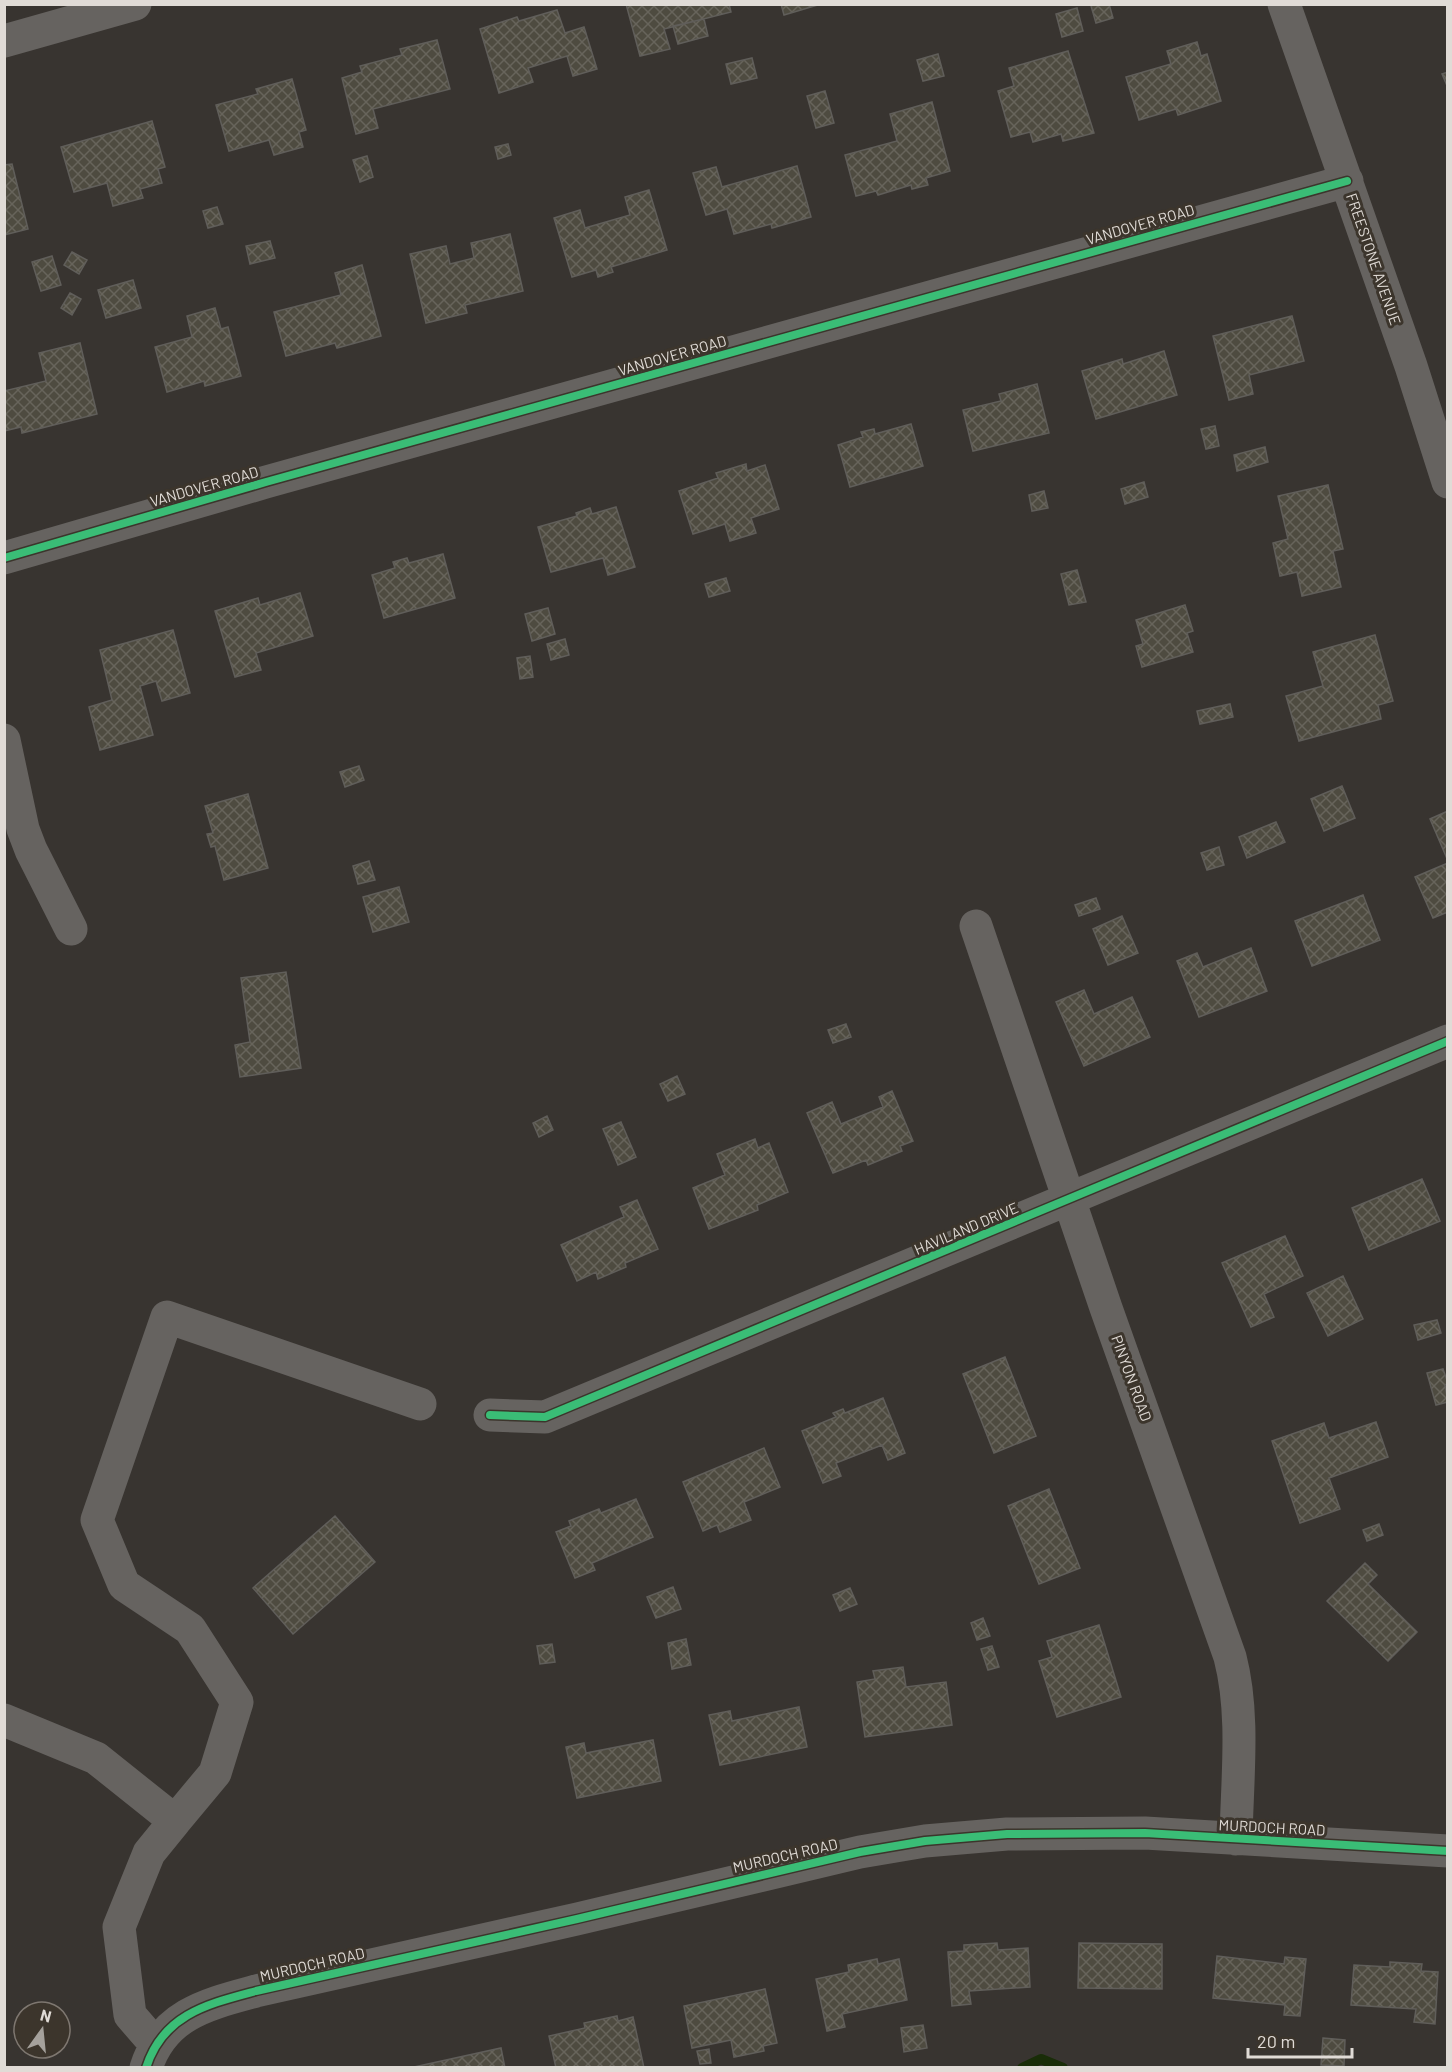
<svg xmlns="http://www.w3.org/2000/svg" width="1452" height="2072" font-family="Barlow,sans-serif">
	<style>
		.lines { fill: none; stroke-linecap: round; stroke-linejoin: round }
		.stream { stroke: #192d08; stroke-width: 10 }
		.building { fill: url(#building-cross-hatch); stroke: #605e5a; stroke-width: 1.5 }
		.minor { stroke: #666360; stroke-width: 33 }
		.cycleway-casing { stroke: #3c352c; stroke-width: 11 }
		.cycleway { stroke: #3abd76; stroke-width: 8 }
		.labels { text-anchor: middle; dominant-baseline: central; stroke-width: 6; stroke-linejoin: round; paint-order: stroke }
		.street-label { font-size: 15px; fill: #e0dbd6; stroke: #3c352c }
	</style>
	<defs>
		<pattern id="building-cross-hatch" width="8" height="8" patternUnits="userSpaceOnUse" patternTransform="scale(1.5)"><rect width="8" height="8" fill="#4e4b40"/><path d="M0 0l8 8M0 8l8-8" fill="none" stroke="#67645b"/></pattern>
	</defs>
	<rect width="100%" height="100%" fill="#383430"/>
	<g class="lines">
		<path class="stream" d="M1022 2068 1041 2059 1063 2068"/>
	</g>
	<path class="building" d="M626 4H729L731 12 664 29 670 49 640 56Z
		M781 4H821L784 15Z
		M1095 4H1109L1113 18 1096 23 1091 6Z
		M1077 8 1083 31 1062 37 1056 14Z
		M557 10 565 33 584 27 597 69 573 76 567 56 528 68 533 82 499 93 480 29 517 17 519 21Z
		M704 19 708 36 678 44 673 26Z
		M437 40 450 89 373 109 378 128 356 134 342 78 362 72 360 66 402 55 400 49Z
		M1197 42 1201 56 1207 54 1221 101 1178 115 1176 109 1139 120 1126 77 1171 64 1167 51Z
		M1068 51 1094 133 1063 141 1061 134 1033 142 1030 132 1011 137 998 91 1014 86 1009 68Z
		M938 54 944 76 923 81 917 60Z
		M752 58 757 78 731 84 726 64Z
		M1448 72V88L1442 74Z
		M292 79 306 130 299 132 303 147 274 155 269 140 229 151 216 105 258 94 256 89Z
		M825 91 834 123 816 128 807 96Z
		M932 102 950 171 926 178 928 185 912 189 911 185 878 195 876 191 856 196 845 155 897 141 890 114Z
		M152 121 165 167 158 169 162 183 140 189 143 198 113 206 107 183 74 192 61 147Z
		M508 144 511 155 498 159 495 147Z
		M367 156 373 177 360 182 353 160Z
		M12 164 28 229 4 235V165Z
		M797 166 811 217 772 228 771 224 734 234 727 209 706 215 693 173 716 167 722 187Z
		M649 190 667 250 611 267 613 272 598 277 596 270 572 277 554 218 580 210 585 228 630 215 625 197Z
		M217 207 223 224 208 228 203 211Z
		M510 234 523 291 465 305 467 313 426 323 410 254 446 246 450 264 474 258 471 243Z
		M270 241 275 258 250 264 246 246Z
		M72 252 87 260 79 274 64 265Z
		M52 256 61 285 41 291 32 262Z
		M362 265 381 336 337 348 335 343 286 356 274 312 341 295 335 273Z
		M133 280 141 308 106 318 98 290Z
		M70 293 81 299 72 315 61 308Z
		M215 308 221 329 228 327 241 376 205 386 204 381 167 392 155 347 192 337 187 316Z
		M1292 316 1304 361 1249 375 1253 394 1229 400 1213 336Z
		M80 343 97 414 22 433 21 427 4 431V391L46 381 39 353Z
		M1164 351 1177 395 1096 419 1082 371 1122 359 1123 364Z
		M1037 384 1049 433 973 451 963 410 1001 401 999 394Z
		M911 424 923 466 850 487 838 445 863 437 861 432 874 429 875 434Z
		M1215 426 1219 446 1206 449 1201 429Z
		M1265 447 1268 462 1237 471 1234 455Z
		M746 464 747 471 765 465 779 509 751 518 756 533 730 541 725 524 693 534 679 491 718 478 716 473Z
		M1144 482 1148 497 1125 504 1121 489Z
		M1328 485 1343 549 1333 551 1341 587 1302 596 1297 572 1280 576 1273 543 1288 539 1278 496Z
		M1044 491 1048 508 1032 511 1029 495Z
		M616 507 635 567 608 575 603 558 551 572 538 527 577 516 576 513 590 508 592 514Z
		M443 554 455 598 384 618 372 575 395 568 393 562 407 558 409 563Z
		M1077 570 1086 602 1069 605 1061 574Z
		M726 578 730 591 709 597 705 584Z
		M300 593 313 636 256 653 261 670 235 677 215 611 258 598 260 605Z
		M1185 605 1193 631 1187 633 1193 652 1142 667 1136 646 1143 644 1136 620Z
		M548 608 555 634 532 641 525 614Z
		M173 630 190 693 162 701 156 681 140 686 153 735 100 750 89 707 112 700 100 650Z
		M1375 635 1393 701 1378 705 1381 719 1299 741 1286 696 1323 686 1313 652Z
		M565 639 569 655 551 660 547 644Z
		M530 656 533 677 520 679 517 658Z
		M1230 704 1233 717 1200 724 1197 711Z
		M359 766 364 780 345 787 340 772Z
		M1342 786 1355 818 1324 831 1311 799Z
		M248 794 268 868 224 880 215 846 211 847 207 834 213 833 205 806Z
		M1448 811V861L1430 819Z
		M1276 822 1285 842 1247 858 1239 837Z
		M1219 847 1224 865 1207 870 1201 853Z
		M369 861 375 880 358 884 353 866Z
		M1448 863V912L1433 918 1415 877Z
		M399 887 409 922 373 932 363 897Z
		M1363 895 1380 940 1312 966 1295 921Z
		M1096 898 1100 909 1079 916 1075 905Z
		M1122 916 1138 953 1108 965 1093 929Z
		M1251 948 1267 991 1199 1017 1177 961 1197 953 1203 967Z
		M286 972 301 1068 240 1077 235 1045 250 1042 241 978Z
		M1084 990 1094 1014 1132 997 1150 1037 1084 1066 1056 1002Z
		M846 1024 851 1037 833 1043 828 1030Z
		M677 1076 685 1094 668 1101 660 1084Z
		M892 1091 913 1141 900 1146 902 1151 868 1165 866 1160 833 1173 807 1113 832 1102 841 1124 883 1107 879 1097Z
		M547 1116 553 1130 539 1137 533 1123Z
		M621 1122 636 1157 618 1165 603 1129Z
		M755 1139 758 1148 769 1143 788 1192 757 1205 758 1210 709 1229 693 1188 725 1175 717 1154Z
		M1422 1179 1440 1221 1369 1250 1352 1208Z
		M637 1200 658 1249 625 1263 626 1267 598 1279 596 1272 577 1281 561 1245 624 1217 620 1207Z
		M1285 1236 1303 1276 1264 1294 1274 1317 1251 1327 1222 1263Z
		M1343 1276 1363 1319 1328 1336 1307 1293Z
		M1437 1320 1441 1333 1418 1340 1414 1325Z
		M1005 1357 1036 1436 994 1453 963 1374Z
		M1443 1369 1448 1383 1445 1385 1448 1402 1436 1405 1427 1373Z
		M883 1398 905 1453 888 1460 882 1445 836 1463 841 1476 823 1483 802 1431 836 1417 833 1413 843 1409 845 1413Z
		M1376 1422 1388 1457 1329 1478 1340 1509 1300 1523 1272 1441 1324 1423 1329 1438Z
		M764 1448 780 1487 744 1502 751 1520 720 1532 717 1525 703 1531 683 1482Z
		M1049 1489 1080 1568 1039 1584 1008 1506Z
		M636 1499 653 1537 592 1563 595 1570 575 1578 556 1532 571 1526 569 1521 599 1509 601 1513Z
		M335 1516 375 1562 293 1634 253 1588Z
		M1379 1524 1383 1535 1367 1541 1363 1530Z
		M1365 1563 1377 1575 1368 1584 1417 1632 1388 1661 1327 1601Z
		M673 1587 681 1609 656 1618 647 1597Z
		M850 1588 857 1604 840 1611 833 1595Z
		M983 1618 990 1636 977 1640 971 1623Z
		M1099 1625 1121 1697 1057 1717 1039 1661 1052 1657 1047 1641Z
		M686 1639 691 1665 672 1669 668 1643Z
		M552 1644 555 1662 540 1664 537 1646Z
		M992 1646 999 1667 988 1670 981 1649Z
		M903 1667 906 1687 946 1682 952 1725 865 1737 857 1682 875 1679 873 1671Z
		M799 1707 807 1747 720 1765 709 1715 730 1711 732 1721Z
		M653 1740 661 1781 577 1798 566 1747 584 1743 586 1753Z
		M997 1943 998 1950 1028 1948 1030 1987 969 1991 971 2004 952 2006 948 1952 964 1951V1945Z
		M1079 1943 1162 1944V1989L1078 1988Z
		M1217 1956 1284 1964 1285 1957 1306 1959 1300 2016 1284 2015 1285 2005 1213 1998Z
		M877 1959 878 1964 899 1959 907 2000 842 2014 845 2027 827 2031 816 1979 849 1972 848 1965Z
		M1390 1962 1422 1964 1421 1971 1438 1972 1435 2024 1414 2022 1416 2009 1351 2005 1354 1965 1390 1967Z
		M765 1989 777 2043 763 2046 764 2051 734 2057 731 2040 692 2048 684 2006Z
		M617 2016 618 2021 633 2017 644 2068H556L549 2036 585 2028 584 2023Z
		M923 2025 927 2048 904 2052 901 2028Z
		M1323 2038 1345 2040 1344 2066 1321 2065Z
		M501 2048 505 2068 414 2067Z
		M709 2049 711 2063 700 2064 697 2051Z"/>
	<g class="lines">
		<path class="minor" d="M1284 4 1411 366 1448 482
			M4 41 135 4
			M4 558 266 482 1347 181
			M4 740 23 829 31 850 71 929
			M976 926 1106 1308 1230 1657C1245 1715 1237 1779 1236 1839
			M490 1415 545 1417 1448 1041
			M4 1720 96 1758 175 1821 149 1853 119 1927 130 2015 156 2045
			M175 1821 215 1773 237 1702 190 1629 124 1585 97 1520 167 1317 420 1404
			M146 2068C163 2014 208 2004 256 1991L577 1919 860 1852 925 1841 1007 1834 1145 1833 1448 1851"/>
		<g class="cycleway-casing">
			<path id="cycleway" d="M4 558 266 482 1347 181
				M490 1415 545 1417 1448 1041
				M146 2068C163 2014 208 2004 256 1991L577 1919 860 1852 925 1841 1007 1834 1145 1833 1448 1851"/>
		</g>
		<use href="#cycleway" class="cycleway"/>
	</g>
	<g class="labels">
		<g class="street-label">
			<text transform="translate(1140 224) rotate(-16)">VANDOVER ROAD</text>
			<text transform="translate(1374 259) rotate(71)">FREESTONE AVENUE</text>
			<text transform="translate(672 355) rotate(-16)">VANDOVER ROAD</text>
			<text transform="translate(204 486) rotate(-16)">VANDOVER ROAD</text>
			<text transform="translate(966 1228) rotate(-23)">HAVILAND DRIVE</text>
			<text transform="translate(1132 1378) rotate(70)">PINYON ROAD</text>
			<text transform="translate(1272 1827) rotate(3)">MURDOCH ROAD</text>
			<text transform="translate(785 1855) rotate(-13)">MURDOCH ROAD</text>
			<text transform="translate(312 1964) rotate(-13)">MURDOCH ROAD</text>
		</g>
	</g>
	<rect width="1452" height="2072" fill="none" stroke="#e0dbd6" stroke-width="12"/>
	<g transform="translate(42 2030) rotate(15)"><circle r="28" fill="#3c352c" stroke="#7e7770" stroke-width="1.5"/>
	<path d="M0-4.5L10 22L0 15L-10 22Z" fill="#a5a19c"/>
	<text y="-9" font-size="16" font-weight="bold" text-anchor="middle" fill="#e0dbd6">N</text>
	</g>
	<path d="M1248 2048v9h104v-9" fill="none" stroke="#e0dbd6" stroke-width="3"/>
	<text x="1257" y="2048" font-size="18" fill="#e0dbd6" stroke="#3c352c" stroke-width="4.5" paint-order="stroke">20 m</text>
</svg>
